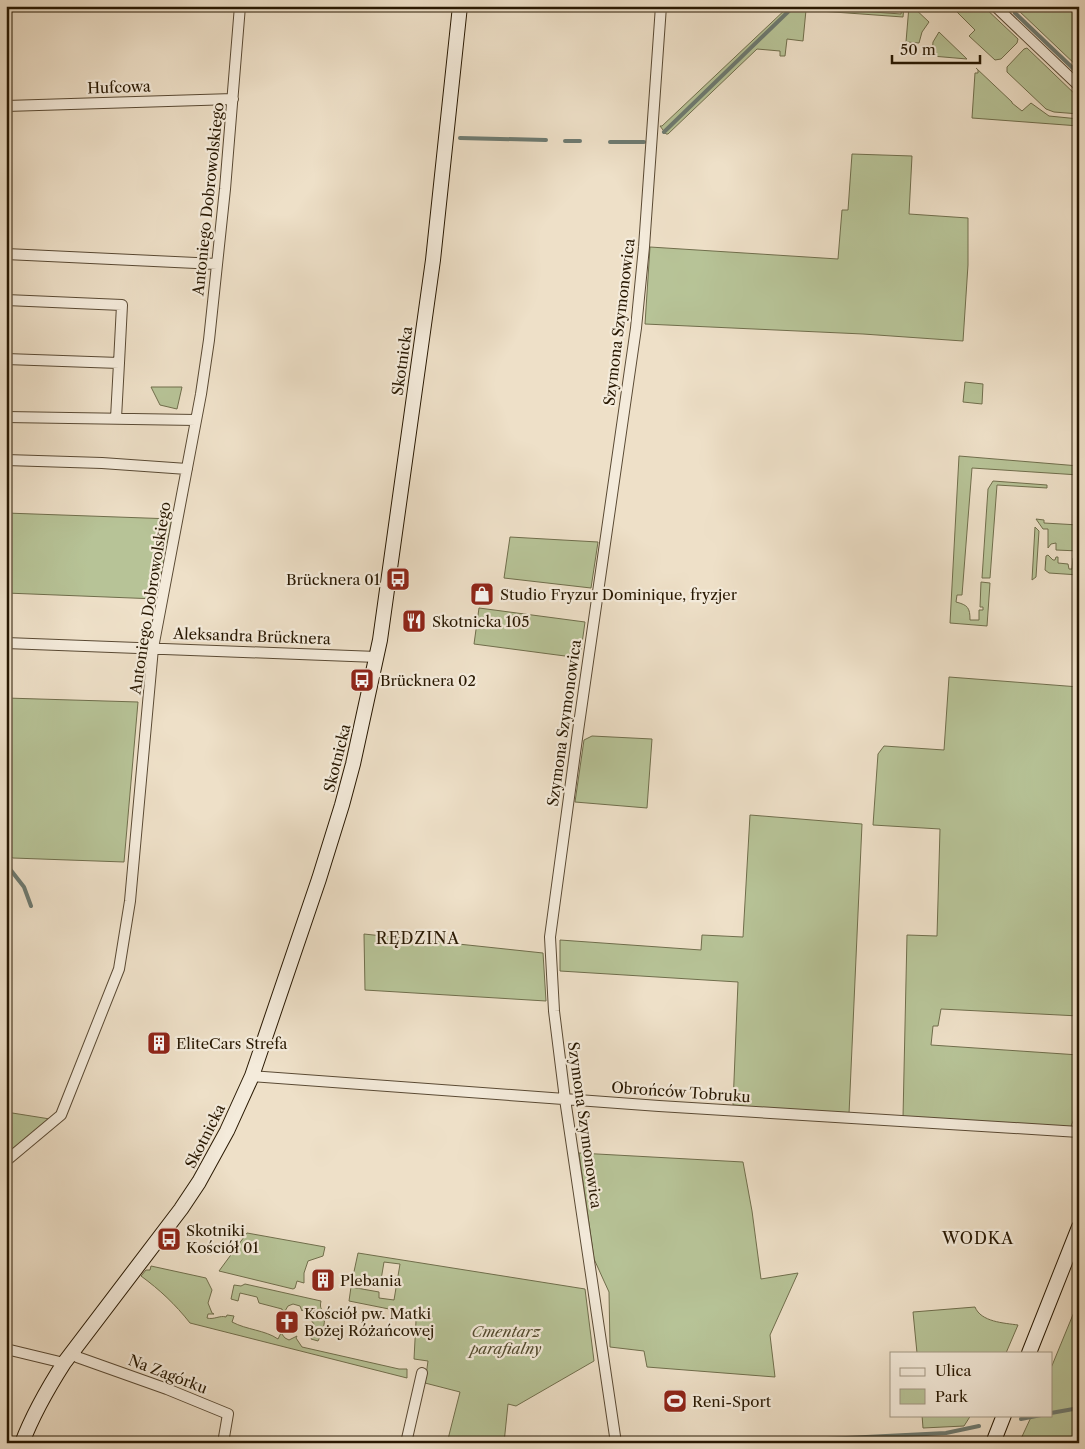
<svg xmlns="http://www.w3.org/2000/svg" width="1085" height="1449" font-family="'Libre Caslon Text',serif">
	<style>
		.green { fill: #b7c397; stroke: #706e4c }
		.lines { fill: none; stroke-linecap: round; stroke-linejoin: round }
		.stream { stroke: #6d7a71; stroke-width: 4 }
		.street-casing { stroke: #5a4a34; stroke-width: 12 }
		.secondary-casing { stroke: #281802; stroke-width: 16 }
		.street { stroke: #f4ebdb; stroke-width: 10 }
		.secondary { stroke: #f4ebdb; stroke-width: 14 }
		.labels { text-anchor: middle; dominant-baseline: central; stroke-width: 4.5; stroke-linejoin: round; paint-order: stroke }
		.street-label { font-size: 15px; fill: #281802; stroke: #f4ebdb }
		.poi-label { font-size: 15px; fill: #281802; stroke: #f4ebdb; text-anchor: start }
		.park-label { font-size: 15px; font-style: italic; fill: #534b2f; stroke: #f4ebdb }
		.neighbourhood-label { font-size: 16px; letter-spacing: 1px; fill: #281802; stroke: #f4ebdb }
	</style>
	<rect width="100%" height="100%" fill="#eee0c8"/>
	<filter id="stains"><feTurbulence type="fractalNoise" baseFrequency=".004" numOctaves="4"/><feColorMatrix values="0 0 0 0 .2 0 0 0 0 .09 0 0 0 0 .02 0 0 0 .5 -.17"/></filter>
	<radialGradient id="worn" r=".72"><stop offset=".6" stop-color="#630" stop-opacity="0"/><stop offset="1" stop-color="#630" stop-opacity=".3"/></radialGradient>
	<path class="green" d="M789 6 901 14 902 6H904L903 17 806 10 803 41 787 39 785 56H780V51L757 49 668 134H666L660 126H662Z
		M909 6H912L929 22 922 32 919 43 906 42Z
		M951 6H983L1018 39 1017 43 1001 59 995 60 969 36 975 30Z
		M1037 6H1079V68L1018 10Z
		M939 32 967 59 932 56 933 42Z
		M1027 48 1079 98V114L1054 112 1046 109 1007 72V67L1024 49Z
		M976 68 1012 102V103L1022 111 1031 103 1049 116 1079 119V126L972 118 975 73H978V70Z
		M852 154 912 156 909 214 968 218V265L963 341 863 334 645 324 650 247 838 259 842 210H848Z
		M965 382 983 384 982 404 963 402Z
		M151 387H182L177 409 160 405Z
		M959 456 1079 466V475L972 468 962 595H957L956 602C968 605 970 608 970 620H979V610H983V607H980L981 582 990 583 987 626 950 623Z
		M993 481 1047 485V488L997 485 990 578H982L988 489Z
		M6 513 173 519 157 599 6 593Z
		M1036 519 1044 520V523L1079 525V551L1056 550V543L1051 544 1048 548V529H1043Z
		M1035 527 1039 531 1036 577 1032 580Z
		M510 537 598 542 591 588 504 578Z
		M1048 555 1053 560H1055L1056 557H1058V563L1068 564 1069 569H1072L1073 558 1079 559V575L1049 573 1045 570 1046 556Z
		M479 608 585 622 580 658 474 644Z
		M949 677 1079 687V1016L941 1009 938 1026H933L931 1045 1079 1055V1106L1070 1129 903 1117 907 935 937 936 940 829 873 825 878 754 884 746 944 750Z
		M6 698 138 702 124 862 13 858 6 854Z
		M592 736 652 739 647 808 575 802 584 740Z
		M750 815 862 824 849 1114 790 1111 733 1105 738 982 560 971V940L701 950 702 935 743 937Z
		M364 934 543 953 546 1001 365 990Z
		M6 1112 50 1119 6 1156Z
		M579 1153 743 1162 752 1211 761 1279 798 1273 770 1335 775 1377 647 1367 644 1351 610 1347 609 1292 594 1259Z
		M247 1233 325 1247 323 1256 308 1261 304 1273V1283L297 1281 295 1288 293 1289 219 1271Z
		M358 1253 585 1289 594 1361 516 1406 508 1404 504 1443H447L460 1392 425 1383 428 1361 414 1359 416 1321 414 1320V1314L349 1301 351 1287 379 1292V1298L394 1300 400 1264 384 1262 380 1286 352 1281Z
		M151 1266 206 1278 212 1290 208 1303 212 1313 214 1314H208L207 1318C214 1320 220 1315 226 1317L227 1315 234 1316 232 1322C247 1330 265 1330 278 1339L281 1333 285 1338 289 1340 297 1336 296 1338 302 1347 399 1369H407V1378L190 1323C175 1304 160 1290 141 1276L146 1270H150Z
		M245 1284 321 1301C319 1310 323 1308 324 1316 326 1324 321 1335 318 1341L311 1339 314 1324 311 1320 313 1312 316 1313V1311L304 1308 302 1311 300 1306 293 1304 288 1306 285 1311 282 1310V1309L259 1303 257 1297 240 1293 238 1301 231 1299 234 1285 241 1286Z
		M1079 1300V1443H1019L1032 1415H1051V1368Z
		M975 1307C981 1322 1004 1323 1018 1325L1006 1353H917L913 1312Z
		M922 1415H971L964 1426 923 1428Z"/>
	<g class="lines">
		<path class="stream" d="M1015 13 1079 74
			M664 132 794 6
			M460 138 546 140
			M565 141H580
			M610 142H644
			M6 864 24 887 31 906
			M1051 1413 1079 1408
			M1021 1419 1041 1415
			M786 1441 946 1433 979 1426"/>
		<g class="street-casing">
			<path id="street" d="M995 6 1079 86
				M6 106 233 99
				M6 254 217 264
				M6 300 122 305 119 363
				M6 359 119 363 116 418
				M6 417 196 420
				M6 460 102 463 187 469
				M6 643 377 657
				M252 1076 659 1106 1079 1132
				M6 1161 61 1115 119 969 130 901 153 648 201 394 209 340 225 189 240 6
				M6 1349 64 1363
				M74 1349 77 1357 167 1389 228 1414 223 1443
				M406 1443 422 1373
				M616 1443 565 1099 554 1011 550 937 578 731 636 328 644 247 661 6"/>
		</g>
		<g class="secondary-casing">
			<path id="secondary" d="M1029 1353 1079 1227
				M22 1443C33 1414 48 1388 64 1363L181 1209 199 1182 227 1131 252 1076 319 879 342 805 353 764 380 640 433 260 460 6
				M993 1443 1004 1415"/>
		</g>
		<use href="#street" class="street"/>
		<use href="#secondary" class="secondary"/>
	</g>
	<defs>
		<g id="bus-square" transform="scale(1.25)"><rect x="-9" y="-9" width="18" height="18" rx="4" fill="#8f2418" stroke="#f4ebdb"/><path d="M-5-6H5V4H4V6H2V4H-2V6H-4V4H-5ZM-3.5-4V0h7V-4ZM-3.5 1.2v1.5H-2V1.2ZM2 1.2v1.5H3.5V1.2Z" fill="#fff"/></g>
		<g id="shop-square" transform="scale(1.25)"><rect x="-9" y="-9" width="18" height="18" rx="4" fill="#8f2418" stroke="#f4ebdb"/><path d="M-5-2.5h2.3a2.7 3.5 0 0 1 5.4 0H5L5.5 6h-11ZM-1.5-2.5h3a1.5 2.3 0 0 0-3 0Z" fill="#fff"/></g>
		<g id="restaurant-square" transform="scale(1.25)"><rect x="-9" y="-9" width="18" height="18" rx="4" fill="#8f2418" stroke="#f4ebdb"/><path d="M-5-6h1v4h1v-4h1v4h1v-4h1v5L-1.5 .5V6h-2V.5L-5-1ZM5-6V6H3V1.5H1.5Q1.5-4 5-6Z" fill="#fff"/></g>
		<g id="building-square" transform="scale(1.25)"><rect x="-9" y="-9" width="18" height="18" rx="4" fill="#8f2418" stroke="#f4ebdb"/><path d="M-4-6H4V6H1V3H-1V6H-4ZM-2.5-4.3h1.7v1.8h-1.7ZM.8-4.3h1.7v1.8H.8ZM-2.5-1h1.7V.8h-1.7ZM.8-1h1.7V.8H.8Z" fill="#fff"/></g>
		<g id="church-square" transform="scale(1.25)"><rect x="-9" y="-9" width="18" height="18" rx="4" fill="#8f2418" stroke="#f4ebdb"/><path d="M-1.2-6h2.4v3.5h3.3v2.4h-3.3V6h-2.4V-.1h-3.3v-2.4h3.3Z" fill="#fff"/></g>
		<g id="stadium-square" transform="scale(1.25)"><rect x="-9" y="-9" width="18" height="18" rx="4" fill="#8f2418" stroke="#f4ebdb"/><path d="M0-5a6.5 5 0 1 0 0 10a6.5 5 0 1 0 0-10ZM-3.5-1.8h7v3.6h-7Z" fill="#fff"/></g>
	</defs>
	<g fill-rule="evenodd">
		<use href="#bus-square" x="398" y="579"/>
		<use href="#shop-square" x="482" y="594"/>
		<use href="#restaurant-square" x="414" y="621"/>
		<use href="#bus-square" x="362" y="680"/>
		<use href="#building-square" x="159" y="1043"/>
		<use href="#bus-square" x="169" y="1239"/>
		<use href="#building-square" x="323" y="1280"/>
		<use href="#church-square" x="287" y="1322"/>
		<use href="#stadium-square" x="675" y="1401"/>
	</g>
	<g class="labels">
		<g class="street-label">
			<text transform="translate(119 87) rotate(-2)">Hufcowa</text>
			<text transform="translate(208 199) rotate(-84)">Antoniego Dobrowolskiego</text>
			<text transform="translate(619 322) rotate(-83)">Szymona Szymonowica</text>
			<text transform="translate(402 361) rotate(-82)">Skotnicka</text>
			<text transform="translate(150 598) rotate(-81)">Antoniego Dobrowolskiego</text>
			<text transform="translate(252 636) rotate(2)">Aleksandra Brücknera</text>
			<text transform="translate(564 723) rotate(-82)">Szymona Szymonowica</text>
			<text transform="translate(337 758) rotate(-76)">Skotnicka</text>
			<text transform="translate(681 1092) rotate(4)">Obrońców Tobruku</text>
			<text transform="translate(585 1125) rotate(82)">Szymona Szymonowica</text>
			<text transform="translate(205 1136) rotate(-63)">Skotnicka</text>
			<text transform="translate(168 1374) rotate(21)">Na Zagórku</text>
		</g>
		<g class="poi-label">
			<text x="380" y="579" text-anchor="end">Brücknera 01</text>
			<text x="500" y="594">Studio Fryzur Dominique, fryzjer</text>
			<text x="432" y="621">Skotnicka 105</text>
			<text x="380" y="680">Brücknera 02</text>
			<text x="176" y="1043">EliteCars Strefa</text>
			<text x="186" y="1230">Skotniki<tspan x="186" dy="17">Kościół 01</tspan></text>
			<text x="340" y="1280">Plebania</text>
			<text x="304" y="1313">Kościół pw. Matki<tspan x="304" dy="17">Bożej Różańcowej</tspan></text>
			<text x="692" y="1401">Reni-Sport</text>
		</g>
		<g class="park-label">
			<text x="506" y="1331">Cmentarz<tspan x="506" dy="17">parafialny</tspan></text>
		</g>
		<g class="neighbourhood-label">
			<text x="418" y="938">RĘDZINA</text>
			<text x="978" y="1238">WODKA</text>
		</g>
	</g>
	<rect width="1085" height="1449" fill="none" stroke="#eee0c8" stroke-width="25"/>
	<rect x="8" y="8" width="1070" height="1434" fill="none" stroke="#281802" stroke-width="2.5"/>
	<rect x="12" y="12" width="1060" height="1424" fill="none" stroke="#281802"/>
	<rect x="890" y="1352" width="162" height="65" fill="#f4ebdb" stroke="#a29784"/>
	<rect x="900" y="1368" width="25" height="8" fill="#f4ebdb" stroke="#a29784"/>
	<text x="935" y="1376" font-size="15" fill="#281802">Ulica</text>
	<rect x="900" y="1389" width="25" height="15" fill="#b7c397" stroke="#a29784"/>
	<text x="935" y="1402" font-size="15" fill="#281802">Park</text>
	<path d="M892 55v8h88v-8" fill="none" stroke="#281802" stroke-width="2.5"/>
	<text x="900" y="55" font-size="15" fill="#281802" stroke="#f4ebdb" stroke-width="4" paint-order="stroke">50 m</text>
	<rect width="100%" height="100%" filter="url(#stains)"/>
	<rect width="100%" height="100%" fill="url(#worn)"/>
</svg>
